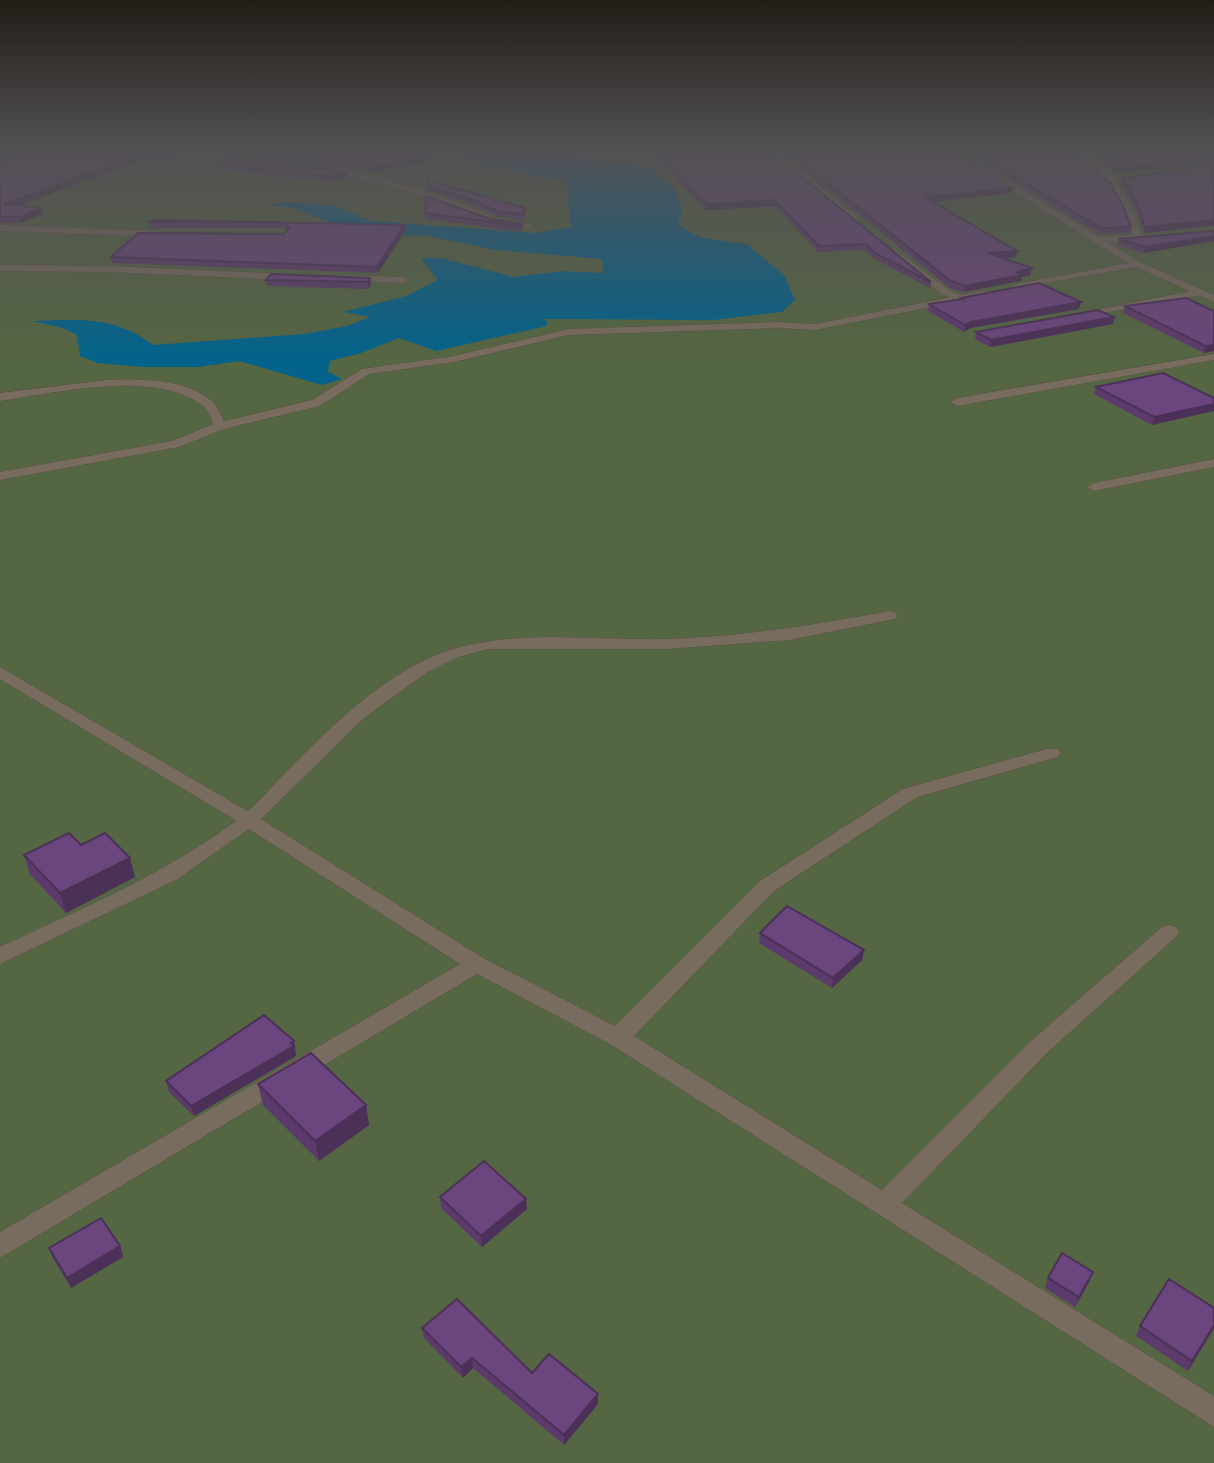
<svg xmlns="http://www.w3.org/2000/svg" width="1214" height="1463" font-family="Ubuntu,sans-serif">
	<style>
		.green { fill: #556642 }
		.water { fill: #04638a }
		.lines { fill: none; stroke-linecap: round; stroke-linejoin: round }
		.service-casing { stroke: #595146; stroke-width: 1 }
		.minor-casing { stroke: #595146; stroke-width: 1 }
		.service { fill: #786c5e; fill-rule: evenodd }
		.minor { fill: #786c5e; fill-rule: evenodd }
		.wall { fill: #5c3b6c }
		.shaded-wall { fill: #4b3058 }
		.building { fill: #6b457d; stroke: #4b3058; stroke-width: 2 }
	</style>
	<rect width="100%" height="100%" fill="#403529"/>
	<path class="green" d="M0 151H1214V1463H0Z"/>
	<path class="water" d="M457 151H562L593 159 648 167 674 188 682 210 678 224 701 238 747 244 785 276 795 300 782 312 713 320 546 319 547 326 436 351 399 338 361 353 330 361 328 372 342 379 322 385 239 361 199 367H143L98 363 80 356 77 335 63 328 32 321C79 320 113 315 153 345L304 334 347 326 370 317 343 312 406 296 438 280 421 258H441L514 277 562 271 603 273 602 259 497 250 423 235 366 237 292 207 269 206 284 202 334 206 372 221 533 233 571 227 566 181 471 162Z"/>
	<g class="lines">
		<g class="service-casing">
			<path id="service" d="M137 151H161L248 161 244 163Z
				M768 151H776L858 218V222H852Z
				M1076 151C1107 149 1134 210 1142 235L1138 241 1096 243 1091 240 1096 237 1133 235C1122 195 1106 178 1076 151Z
				M324 168 353 171 383 178 473 208 496 219 533 225 529 228 491 223 467 212 377 182 321 172Z
				M0 225 161 231 165 234 161 237 0 231Z
				M893 248 949 290 968 298 963 301 941 294 890 253 888 251Z
				M0 265 109 266 290 274 295 277 290 280 109 272 0 271Z
				M346 275 404 277 409 280 404 283 343 280 341 278Z
				M1197 290 1201 291V295L1076 318 1071 315Z
				M1214 354V360L957 406 951 402 957 398Z
				M106 380C139 379 186 378 213 402 219 408 222 418 226 426L216 429C211 421 209 410 202 405 153 369 57 393 0 401V393Z
				M1214 459V467L1094 491 1087 487 1094 483Z
				M890 611 895 613 898 616 895 619 789 640 666 649H488L458 657 426 673 364 718 261 819 485 959 615 1026 760 881 903 789 1046 749H1058L1061 753 1058 757 917 797 774 891 634 1036 882 1190 1032 1040 1162 927 1169 925 1176 927 1179 932 1176 937 1048 1052 902 1203 1214 1396V1427L610 1044 477 974 0 1258V1232L460 964 249 829 176 880 0 964V947C83 908 168 873 241 817 259 803 274 784 290 768 335 723 388 670 450 650 514 629 597 641 665 639 741 637 815 625 890 611Z"/>
		</g>
		<g class="minor-casing">
			<path id="minor" d="M949 151H958L1140 262 1214 295V302L1136 267 1013 289 1011 287 1016 284 1128 263Z
				M982 291 986 292V296L815 330 778 328 569 335 454 362 369 374 320 406 224 429 179 447 0 480V472L172 441 216 423 312 400 362 369 454 356 569 329 778 322 815 324Z
				M0 667 256 816 259 820 256 824H242L0 679Z"/>
		</g>
		<use href="#service" class="service"/>
		<use href="#minor" class="minor"/>
	</g>
	<path class="wall" d="M0 151H157L174 158 161 163 139 161 19 206 43 214 21 223H0Z
		M232 151 433 155 434 160 369 173 353 168 233 156Z
		M649 151H770L931 282 930 288 875 259 865 250 818 252 775 206 706 210Z
		M780 151H953L1012 193 933 202 1017 251 1016 257 1002 258 1032 268 1030 275 1022 277 1021 281 964 292 950 288Z
		M963 151H1078L1131 227 1129 233 1099 234Z
		M1082 151H1214L1114 173 1093 153Z
		M218 163 348 172 349 177 328 182 219 169Z
		M1214 166V226L1144 233 1136 209 1120 183 1122 178Z
		M427 186 525 208 524 221 497 216 474 205 428 191Z
		M425 213 522 224V232L426 219Z
		M153 220 404 225 405 231 378 273 112 263 111 257 283 234 287 231 284 228H151L150 222Z
		M1214 231V241L1144 253 1117 245 1118 239Z
		M370 278 371 284 368 289 267 286 266 280Z
		M961 298 1079 309 970 328 964 332 928 311 929 304 961 299Z
		M1125 306 1214 311V351L1204 353 1123 313Z
		M1113 324 990 347 975 339 976 332Z
		M1096 387 1214 398 1152 425 1094 394Z
		M81 845 135 877 66 913 30 874 24 855Z
		M760 933 864 950 862 960 832 988 759 943Z
		M294 1041 296 1056 194 1116 169 1092 166 1081Z
		M258 1084 366 1105 369 1125 319 1161 263 1105Z
		M440 1197 527 1209 482 1247 441 1208Z
		M120 1246 123 1257 71 1288 53 1258 49 1248Z
		M1093 1272 1089 1282 1075 1307 1045 1288 1048 1278Z
		M1140 1326 1214 1328 1188 1371 1136 1336Z
		M422 1328 532 1373 598 1404 564 1445 473 1368 463 1378 424 1338Z"/>
	<path class="shaded-wall" d="M173 152 174 158 161 163 160 158Z
		M138 155 139 161 7 210 5 204Z
		M433 155 434 160 369 173V168Z
		M1214 158V163L1114 173 1115 168Z
		M348 172 349 177 328 182 327 176Z
		M1013 188 1012 193 924 203 925 197Z
		M775 200V206L706 210V204Z
		M42 208 43 214 21 223 20 217Z
		M1214 220V225L1144 233 1145 227Z
		M404 225 405 231 378 273 377 267Z
		M1214 236V241L1144 253 1145 247Z
		M1017 251 1016 257 987 259 988 253Z
		M1032 268 1030 275 1022 277 1021 281 964 292 965 286Z
		M370 278 371 284 368 289V282Z
		M1081 302 1079 309 970 328 964 332 965 325 971 322Z
		M1114 317 1113 324 990 347 991 340Z
		M1214 345V351L1204 353 1205 346Z
		M1214 404V411L1152 425 1154 417Z
		M130 858 135 877 66 913 60 893Z
		M864 950 862 960 832 988 833 978Z
		M294 1041 296 1056 194 1116 191 1106Z
		M366 1105 369 1125 319 1161 315 1141Z
		M526 1199 527 1209 482 1247 481 1236Z
		M120 1246 123 1257 71 1288 67 1278Z
		M1093 1272 1089 1282 1075 1307 1079 1297Z
		M1214 1325V1328L1188 1371 1192 1361Z
		M472 1358 473 1368 463 1378 461 1367Z
		M598 1394V1404L564 1445V1435Z"/>
	<path class="building" d="M0 151H157L173 152 160 158 138 155 5 204 42 208 20 217H0Z
		M232 151H422L433 155 369 168 353 163Z
		M654 151H770L931 282 875 253 866 244 819 246 775 200 706 204Z
		M787 151H953L1013 188 925 197 1017 251 988 253 1032 268 1016 272 1022 275 965 286 951 281Z
		M972 151H1078L1111 184 1122 204 1131 227 1101 228Z
		M1097 151H1214V158L1115 168Z
		M224 158 348 172 327 176 218 163Z
		M1214 166V220L1145 227 1137 203 1122 178Z
		M428 180 525 208 524 215 497 211 473 200 427 186Z
		M426 196 490 219 522 224V226L425 213Z
		M153 220 404 225 377 267 111 257 138 233 283 234 290 228 283 222H150Z
		M1214 231V236L1145 247 1118 239Z
		M271 274 370 278 368 282 266 280Z
		M1039 283 1081 302 971 322 965 325 929 304 963 299 961 298Z
		M1186 298 1214 311V345L1205 346 1125 306Z
		M1098 310 1114 317 991 340 976 332Z
		M1163 373 1214 398V404L1154 417 1096 387Z
		M69 833 81 845 105 833 130 858 60 893 24 855Z
		M787 906 864 950 833 978 760 933Z
		M264 1015 294 1041 291 1043 294 1046 191 1106 166 1081Z
		M311 1053 366 1105 315 1141 258 1084Z
		M484 1161 526 1199 481 1236 440 1197Z
		M101 1218 120 1246 67 1278 49 1248Z
		M1062 1253 1093 1272 1079 1297 1048 1278Z
		M1169 1279 1214 1308V1325L1192 1361 1140 1326Z
		M457 1299 532 1373 549 1354 598 1394 564 1435 472 1358 461 1367 422 1328Z"/>
	<linearGradient id="sky" x2="0" y2="1"><stop stop-color="#231d17"/><stop offset="0.42" stop-color="#535154"/><stop offset="1" stop-color="#535154" stop-opacity="0"/></linearGradient>
	<rect width="1214" height="356" fill="url(#sky)"/>
</svg>
